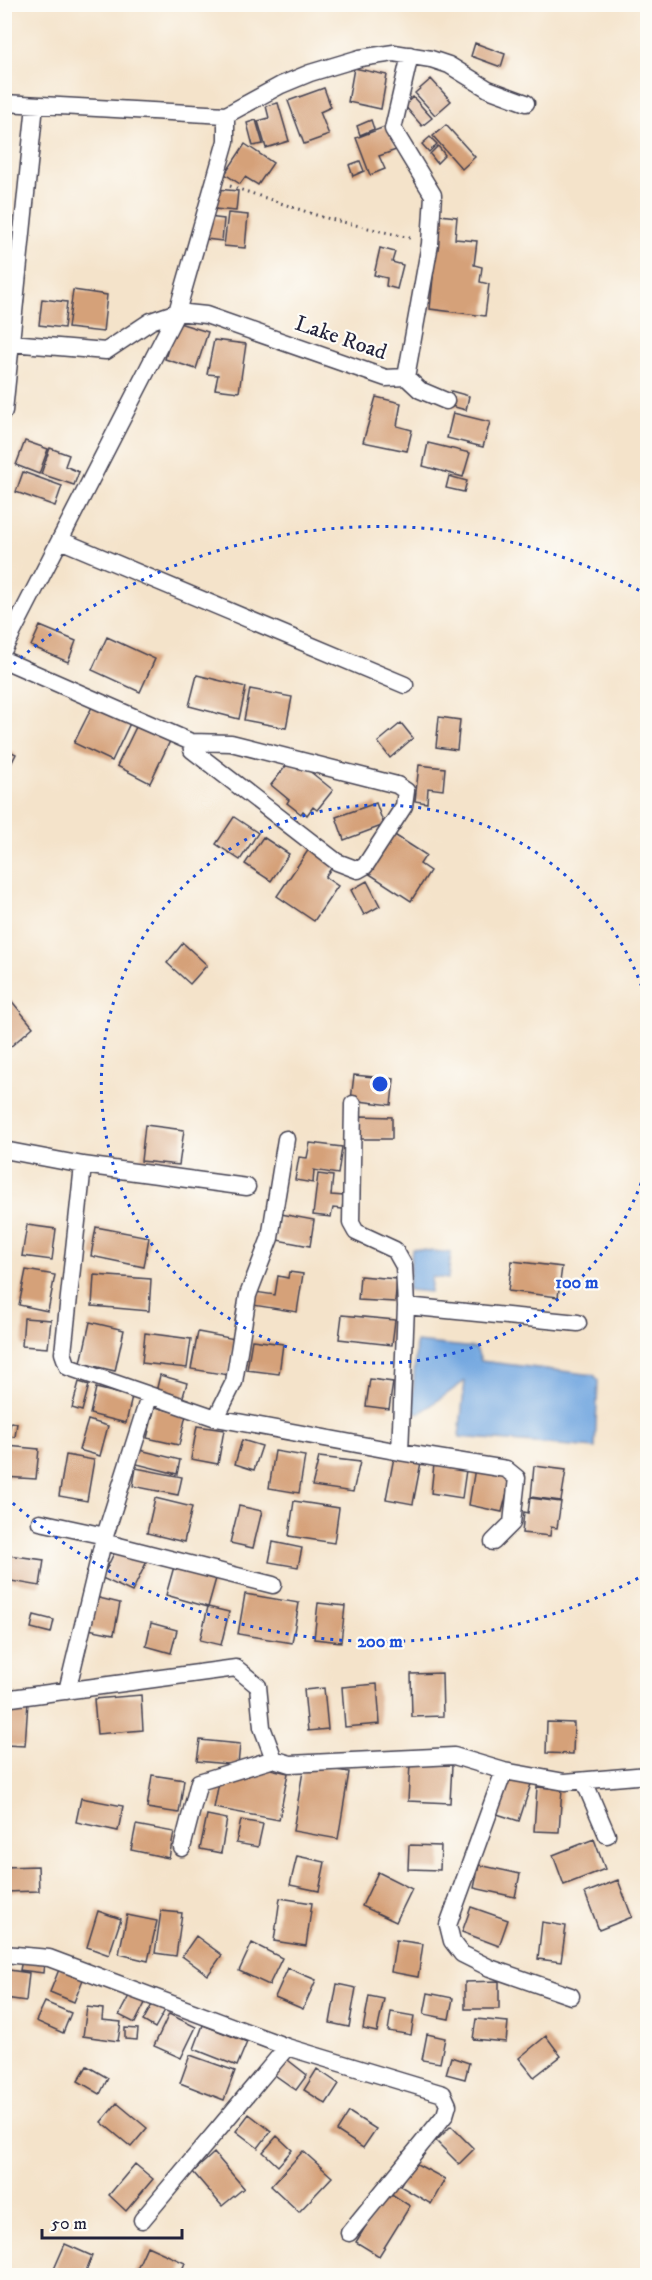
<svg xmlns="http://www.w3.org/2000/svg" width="652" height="2280" font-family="'IM FELL DW Pica',serif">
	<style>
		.water { fill: #74a8e0; stroke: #4b658e; stroke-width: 1.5 }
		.building { fill: #d5a179 }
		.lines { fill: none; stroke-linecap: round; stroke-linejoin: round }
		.street-casing { stroke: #423f50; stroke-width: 19 }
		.path { stroke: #423f50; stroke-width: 3; stroke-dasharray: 1.5 4.5; stroke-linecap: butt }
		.street { stroke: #fff; stroke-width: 16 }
		.ring { fill: none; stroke: #1d4ed8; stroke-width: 3; stroke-dasharray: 3 6 }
		.labels { text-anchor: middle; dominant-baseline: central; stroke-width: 4.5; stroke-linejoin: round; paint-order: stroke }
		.street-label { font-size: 22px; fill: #22223b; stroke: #fdfcf7 }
		.centre { fill: #1d4ed8; stroke: #fdfcf7; stroke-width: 3 }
		.ring-label { font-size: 18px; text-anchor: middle; font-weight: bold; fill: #1d4ed8; stroke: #fdfcf7; stroke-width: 4.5; stroke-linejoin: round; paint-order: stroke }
	</style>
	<rect width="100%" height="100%" fill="#fdfcf7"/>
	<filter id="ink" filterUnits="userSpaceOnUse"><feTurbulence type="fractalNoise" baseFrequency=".0167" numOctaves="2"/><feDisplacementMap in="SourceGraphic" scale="12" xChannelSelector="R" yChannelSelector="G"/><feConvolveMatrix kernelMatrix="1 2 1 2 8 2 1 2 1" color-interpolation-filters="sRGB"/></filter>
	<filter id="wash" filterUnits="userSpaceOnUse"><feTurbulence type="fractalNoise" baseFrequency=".008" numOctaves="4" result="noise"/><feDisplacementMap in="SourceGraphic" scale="24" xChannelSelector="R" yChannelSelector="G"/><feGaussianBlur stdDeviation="1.35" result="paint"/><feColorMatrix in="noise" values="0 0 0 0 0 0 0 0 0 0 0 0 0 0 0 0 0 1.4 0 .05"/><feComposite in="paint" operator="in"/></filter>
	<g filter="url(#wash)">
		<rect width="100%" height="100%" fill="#f4e3ca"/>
		<path class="water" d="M412 1249 451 1253 448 1279 432 1277 430 1292 408 1290Z
			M416 1342 476 1348 481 1361 594 1375 598 1380 595 1448 459 1437 465 1381 420 1413 412 1411Z"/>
		<g id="blocks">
			<path class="building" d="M475 43 505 54 501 67 471 56Z
				M354 68 387 75 381 109 348 102Z
				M431 79 451 101 435 115 415 93Z
				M324 88 331 107 320 112 329 135 304 144 288 101Z
				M413 97 432 118 422 126 404 105Z
				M278 103 289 141 266 148 258 121 269 118 266 106Z
				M256 120 263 144 253 146 247 123Z
				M371 120 374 129 360 135 357 126Z
				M446 125 475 157 462 169 433 136Z
				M387 126 396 150 379 156 385 169 370 175 356 138Z
				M430 137 437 144 429 152 422 144Z
				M245 144 273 163 258 185 245 177 240 184 225 174Z
				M438 146 445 155 437 163 430 154Z
				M360 161 364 171 353 176 349 165Z
				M216 189 238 191 236 211 214 209Z
				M228 213 248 215 245 248 224 246Z
				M439 215 457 217 455 239 477 241 474 265 482 267 480 282 489 284 485 316 430 309Z
				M208 217 224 219 222 241 206 239Z
				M380 248 395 252 392 262 403 265 397 289 386 286 387 278 374 275Z
				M73 290 107 295 103 332 68 328Z
				M42 299 67 302 64 328 39 325Z
				M176 322 208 332 196 369 165 359Z
				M214 340 246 344 239 392 215 389 218 375 207 374Z
				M451 391 469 396 466 410 447 405Z
				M376 397 401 403 397 426 412 430 407 451 363 442Z
				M453 413 490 422 483 447 447 438Z
				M25 441 48 449 39 474 16 465Z
				M428 443 470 453 463 477 423 466Z
				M50 448 69 455 65 466 79 472 74 485 41 474Z
				M23 472 62 486 55 506 16 492Z
				M449 476 467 481 464 492 446 488Z
				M40 626 76 641 68 662 31 646Z
				M107 637 155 659 140 692 92 670Z
				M197 675 246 687 239 719 189 706Z
				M250 689 292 697 286 728 244 720Z
				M94 703 131 721 112 761 74 743Z
				M439 717 460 720 457 750 436 747Z
				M401 723 413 738 390 758 378 742Z
				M137 725 170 741 150 783 117 766Z
				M4 748 16 754 4 778Z
				M289 762 299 770 302 765 333 790 317 810 313 807 307 815 303 811 301 814 287 803 289 800 271 785Z
				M419 765 445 768 443 790 428 788 427 803 415 801Z
				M376 803 384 825 344 840 336 817Z
				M234 817 258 833 240 860 216 844Z
				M393 834 426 855 420 864 430 871 411 901 368 873Z
				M263 837 289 854 271 881 245 864Z
				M311 846 335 863 325 877 338 886 314 921 277 896Z
				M367 881 380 906 364 915 351 890Z
				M183 943 207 965 190 984 167 963Z
				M10 999 33 1027 9 1048 4 1043V1004Z
				M354 1075 394 1079 391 1105 351 1100Z
				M359 1116 392 1117V1139H358Z
				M145 1125 184 1130 179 1165 141 1161Z
				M310 1143 342 1147 338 1174 314 1170 313 1183 295 1180 299 1157 307 1158Z
				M318 1174 333 1176 331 1195 344 1196 342 1209 333 1208 331 1217 313 1215Z
				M281 1214 314 1220 310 1246 277 1240Z
				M27 1225 56 1229 52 1260 22 1256Z
				M96 1227 149 1237 144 1267 91 1256Z
				M512 1261 562 1267 558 1297 508 1291Z
				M26 1270 55 1275 48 1311 19 1305Z
				M289 1272 303 1274 297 1312 253 1305 255 1292 275 1295 278 1276 288 1278Z
				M94 1275 151 1279 149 1311 92 1306Z
				M360 1276 397 1279 395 1302 358 1300Z
				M342 1315 395 1320 392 1345 339 1339Z
				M24 1318 51 1320 48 1348 22 1346Z
				M90 1322 124 1330 115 1371 81 1363Z
				M198 1332 235 1339 228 1375 191 1369Z
				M145 1333 191 1339 187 1368 142 1363Z
				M252 1340 283 1344 279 1374 247 1370Z
				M160 1375 187 1383 182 1400 156 1392Z
				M370 1379 393 1382 389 1409 366 1406Z
				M79 1382 89 1385 82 1411 72 1408Z
				M96 1388 132 1397 126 1423 90 1414Z
				M155 1407 186 1415 179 1445 147 1438Z
				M88 1420 108 1426 100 1456 79 1450Z
				M11 1422 17 1423 15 1437 8 1436Z
				M197 1426 224 1430 218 1464 191 1459Z
				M242 1440 262 1446 254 1470 235 1464Z
				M7 1446 39 1449 36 1479 4 1477Z
				M136 1449 180 1460 177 1474 133 1463Z
				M275 1451 305 1456 299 1493 269 1488Z
				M66 1455 94 1460 87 1501 59 1496Z
				M319 1457 360 1462 353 1492 312 1486Z
				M394 1457 421 1462 413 1504 386 1499Z
				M434 1464 466 1470 462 1498 431 1493Z
				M534 1466 566 1470 561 1501 531 1497Z
				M136 1468 182 1477 178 1495 133 1486Z
				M475 1468 511 1477 502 1512 469 1505Z
				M155 1498 192 1507 184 1542 147 1533Z
				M530 1498 561 1502 557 1528 551 1527 550 1536 522 1533 524 1512 528 1513Z
				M294 1501 339 1508 334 1543 289 1536Z
				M239 1506 262 1511 253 1548 230 1543Z
				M273 1542 302 1548 298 1567 269 1562Z
				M117 1547 147 1561 132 1592 102 1578Z
				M8 1555 44 1560 40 1586 5 1580Z
				M175 1563 217 1575 208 1607 166 1595Z
				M245 1594 299 1603 292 1643 238 1634Z
				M95 1597 120 1603 114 1634 88 1629Z
				M318 1603 345 1606 341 1642 314 1639Z
				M208 1607 229 1612 221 1645 200 1640Z
				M34 1615 54 1620 51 1633 31 1628Z
				M151 1623 177 1630 171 1653 146 1646Z
				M442 1673 443 1716 412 1717 411 1674Z
				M377 1684 380 1724 345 1727 342 1687Z
				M324 1688 328 1729 308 1731 304 1690Z
				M141 1695 143 1730 97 1734 94 1699Z
				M6 1701 28 1702 25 1746 5 1745Z
				M547 1722 574 1723 573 1754 546 1753Z
				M200 1740 240 1744 238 1765 197 1761Z
				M410 1764 452 1765 450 1803 408 1801Z
				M304 1765 349 1772 338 1839 293 1831Z
				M266 1768 288 1773 279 1820 214 1808 220 1777Z
				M152 1775 184 1780 179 1813 147 1808Z
				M509 1777 531 1784 519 1821 497 1814Z
				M537 1787 562 1789 559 1832 534 1831Z
				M81 1798 123 1806 118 1831 76 1822Z
				M207 1815 227 1819 221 1853 200 1849Z
				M241 1820 263 1824 258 1847 236 1843Z
				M136 1825 174 1832 169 1858 131 1850Z
				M594 1839 605 1869 564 1885 553 1855Z
				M409 1845 441 1846 440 1870 408 1869Z
				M297 1856 325 1862 319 1891 290 1885Z
				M479 1865 520 1874 515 1897 474 1888Z
				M38 1866 39 1891 4 1892V1867Z
				M378 1872 412 1889 396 1922 362 1906Z
				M618 1880 632 1917 599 1930 585 1893Z
				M280 1898 312 1903 306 1946 274 1941Z
				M471 1907 508 1920 499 1946 462 1932Z
				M98 1911 121 1919 109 1955 87 1947Z
				M161 1911 182 1913 176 1956 155 1953Z
				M127 1915 157 1921 148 1961 119 1954Z
				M542 1922 566 1926 561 1962 538 1959Z
				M196 1936 222 1955 208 1975 182 1956Z
				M396 1940 423 1944 418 1977 391 1972Z
				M252 1943 282 1958 269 1985 239 1971Z
				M22 1960 44 1962 43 1973 20 1970Z
				M60 1967 84 1977 74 2002 50 1992Z
				M288 1968 316 1980 303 2009 275 1997Z
				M9 1970 29 1973 26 2001 5 1998Z
				M499 1981V2009H465V1982Z
				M337 1984 356 1988 349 2027 330 2023Z
				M428 1993 453 1998 449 2019 424 2014Z
				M130 1994 146 2001 135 2023 119 2015Z
				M369 1996 384 1999 377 2032 363 2029Z
				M45 2002 71 2013 63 2033 36 2021Z
				M153 2003 165 2010 155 2028 143 2021Z
				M87 2007 103 2009 102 2020 121 2022 118 2041 83 2036Z
				M391 2012 414 2016 411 2035 388 2031Z
				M169 2014 196 2027 181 2058 154 2046Z
				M476 2019 508 2022 506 2042 473 2039Z
				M203 2025 247 2042 237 2066 194 2049Z
				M125 2028 138 2029 137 2040 125 2039Z
				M427 2034 445 2038 440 2063 422 2060Z
				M546 2036 561 2056 534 2077 519 2058Z
				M190 2055 235 2071 224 2100 180 2083Z
				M284 2057 307 2075 296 2090 272 2073Z
				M451 2057 469 2063 465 2079 446 2074Z
				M87 2066 108 2078 100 2094 78 2081Z
				M317 2069 339 2084 326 2104 304 2090Z
				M117 2103 147 2128 131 2147 101 2122Z
				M349 2112 376 2129 363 2148 337 2131Z
				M249 2114 271 2131 258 2148 236 2131Z
				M451 2126 474 2149 459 2164 436 2141Z
				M277 2136 292 2150 278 2166 263 2152Z
				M303 2151 332 2177 299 2212 271 2186Z
				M214 2153 244 2188 222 2206 193 2172Z
				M413 2162 445 2179 431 2204 400 2186Z
				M135 2164 153 2179 126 2211 109 2195Z
				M387 2191 410 2206 379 2256 356 2242Z
				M65 2244 92 2256 84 2276H51Z
				M147 2246 185 2263 179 2276 134 2275Z"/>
		</g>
	</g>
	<g filter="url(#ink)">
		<use href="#blocks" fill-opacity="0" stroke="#423f50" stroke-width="1.5"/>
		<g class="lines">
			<g class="street-casing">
				<path id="street" d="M4 103 226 115 281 85 310 73 360 58 394 53 431 59 449 65 488 89 526 103
					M11 343 106 351 151 321 177 312 206 315 386 378 406 377 430 244 433 195 393 129 410 55
					M406 377 420 390 446 401
					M4 411 35 105
					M60 540 405 685
					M4 649 177 312 226 141V115
					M4 660 191 742 231 743 397 785 406 791 404 806 365 866 358 870 337 862 192 750 191 742
					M353 1104 351 1223 356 1232 395 1250 404 1266 406 1306 400 1452
					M4 1150 83 1165 247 1187
					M83 1165 63 1353 68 1367 216 1418 400 1452 506 1469 517 1478 512 1523 493 1542
					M406 1306 578 1323
					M216 1418 234 1382 248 1295 270 1238 286 1139
					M40 1522 105 1536
					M103 1542 273 1585
					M67 1691 103 1542 149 1397
					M4 1699 236 1668 258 1686 262 1727 274 1759 290 1764 454 1756 504 1771 565 1782 648 1775
					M504 1771 448 1925 452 1941 462 1954 490 1968 571 1996
					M584 1781 607 1835
					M182 1848 199 1782 274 1759
					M4 1954 49 1958 287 2047 443 2094 448 2105 445 2115 349 2233
					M142 2220 287 2047"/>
			</g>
			<path class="path" d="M230 186 322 217 414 239"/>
			<use href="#street" class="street"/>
		</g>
	</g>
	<g class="ring">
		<path d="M647 1166A279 279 0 1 1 647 1002"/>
		<path d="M646 1574A557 557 0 0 1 7 1498M7 670A557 557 0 0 1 646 594"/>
	</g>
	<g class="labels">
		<g class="street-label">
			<text transform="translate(341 338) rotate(19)">Lake Road</text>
		</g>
	</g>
	<circle cx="380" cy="1084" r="9" class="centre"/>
	<g class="ring-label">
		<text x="577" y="1288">100 m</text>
		<text x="380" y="1647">200 m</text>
	</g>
	<rect width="652" height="2280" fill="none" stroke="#fdfcf7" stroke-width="24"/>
	<path d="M42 2229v9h140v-9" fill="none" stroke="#22223b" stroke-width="3"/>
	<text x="51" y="2229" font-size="18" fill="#22223b" stroke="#fdfcf7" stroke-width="4.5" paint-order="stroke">50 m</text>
</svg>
